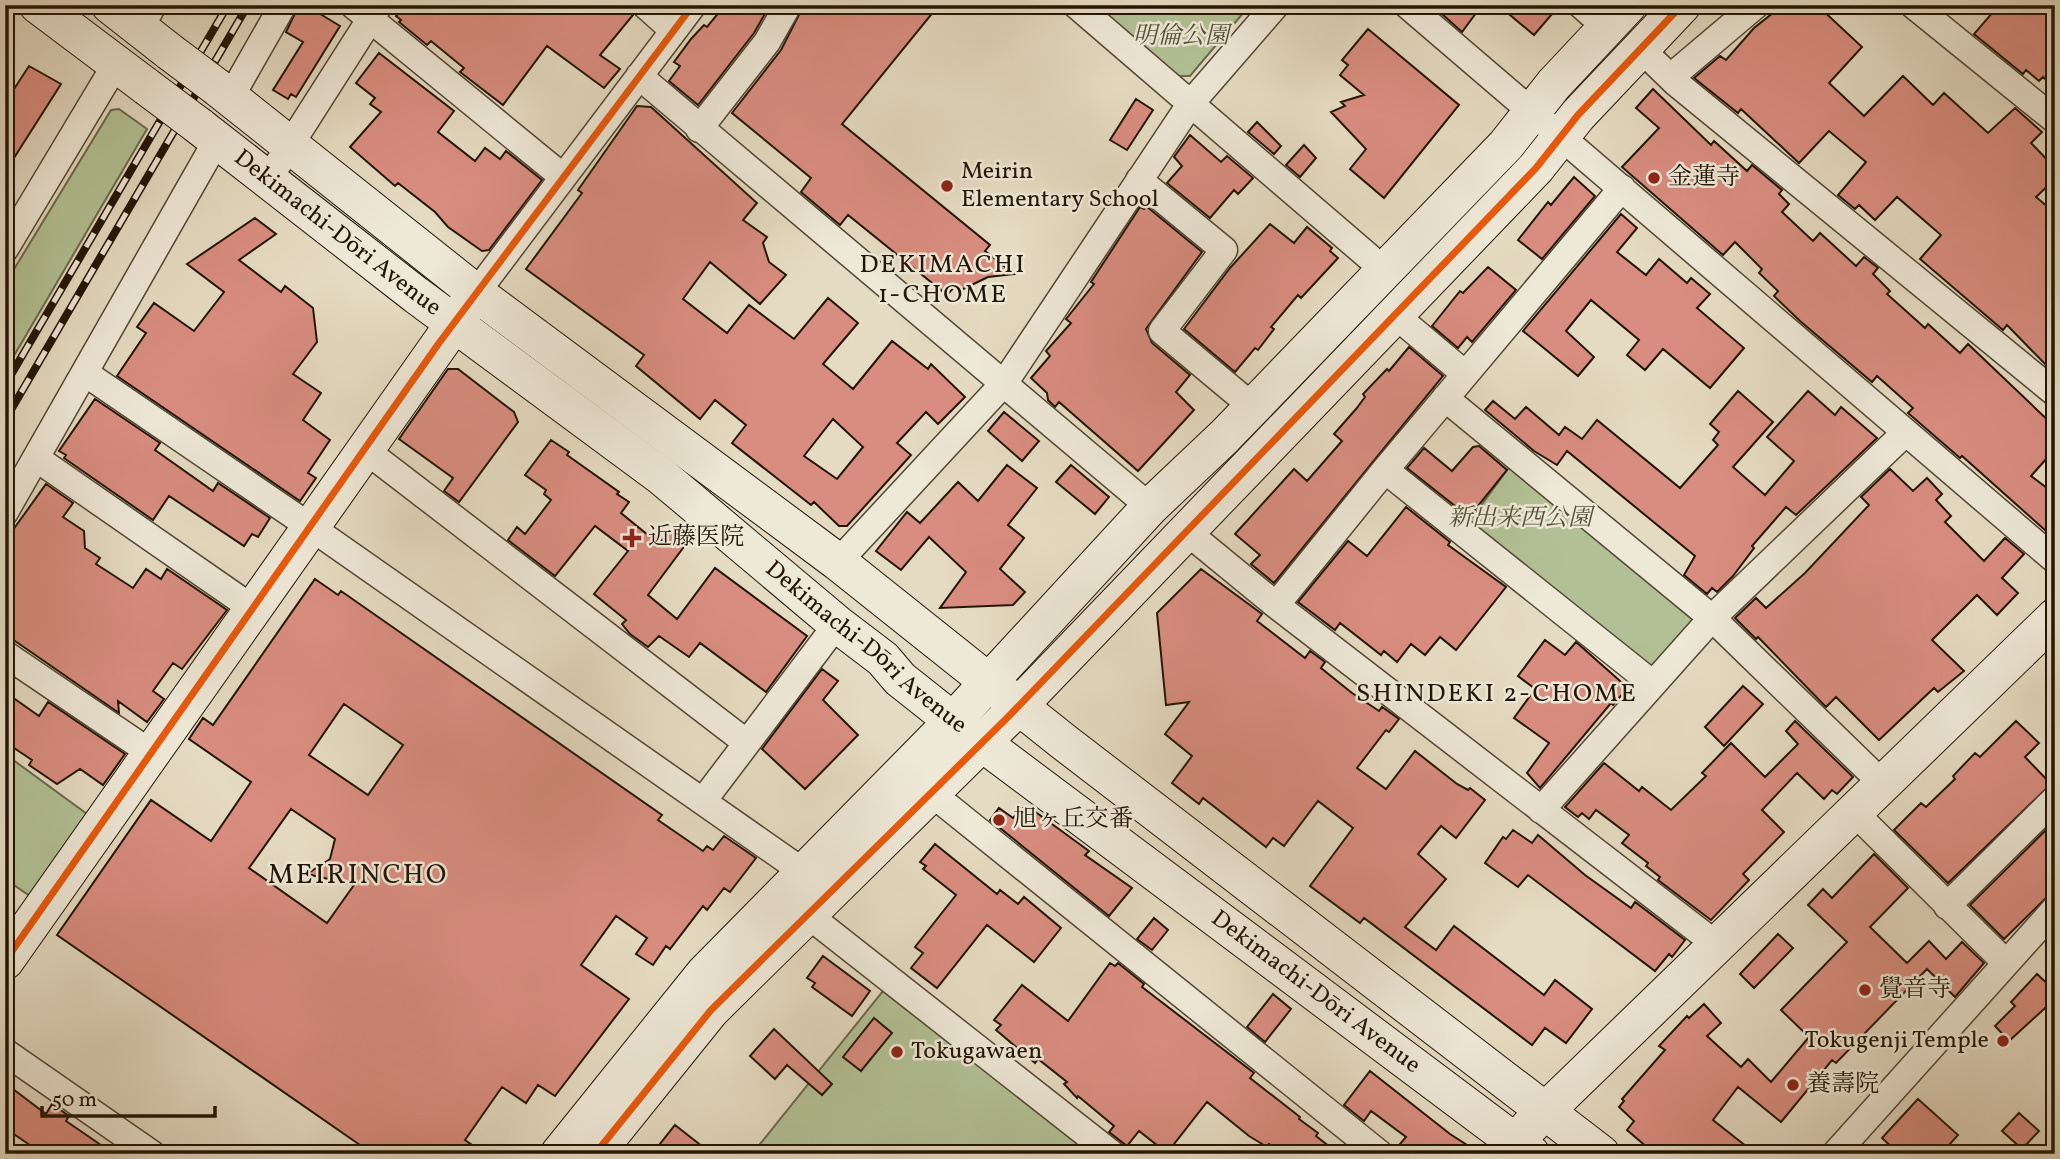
<svg xmlns="http://www.w3.org/2000/svg" width="2060" height="1159" font-family="Vollkorn,'Noto Serif JP',serif">
	<style>
		.green { fill: #b2c195; stroke: #6a6b4d; stroke-width: 2 }
		.building { fill: #d98d80; stroke: #221505; stroke-width: 2; fill-rule: evenodd }
		.lines { fill: none; stroke-linecap: round; stroke-linejoin: round }
		.street-casing { stroke: #534634; stroke-width: 29 }
		.secondary-casing { stroke: #221505; stroke-width: 39 }
		.street { stroke: #eee8d7; stroke-width: 26 }
		.secondary { stroke: #eee8d7; stroke-width: 37 }
		.rail-casing { stroke: #221505; stroke-width: 8 }
		.rail { stroke: #eee8d7; stroke-width: 5; stroke-dasharray: 16; stroke-linecap: butt }
		.secondary-bridge-casing { stroke: #221505; stroke-width: 39; stroke-linecap: butt }
		.secondary-bridge { stroke: #eee8d7; stroke-width: 37 }
		.cycleway-casing { stroke: #eee8d7; stroke-width: 11 }
		.cycleway { stroke: #e8590c; stroke-width: 7 }
		.poi-dot { fill: #8f2418; stroke: #eee8d7; stroke-width: 2.5 }
		.labels { text-anchor: middle; dominant-baseline: central; stroke-width: 5; stroke-linejoin: round; paint-order: stroke }
		.park-label { font-size: 24px; font-style: italic; fill: #545137; stroke: #eee8d7 }
		.poi-label { font-size: 24px; fill: #221505; stroke: #eee8d7; text-anchor: start }
		.street-label { font-size: 24px; fill: #221505; stroke: #eee8d7 }
		.neighbourhood-label { font-size: 26px; letter-spacing: 2px; fill: #221505; stroke: #eee8d7 }
		.quarter-label { font-size: 28px; letter-spacing: 2px; fill: #221505; stroke: #eee8d7 }
	</style>
	<rect width="100%" height="100%" fill="#e5dbc2"/>
	<filter id="stains"><feTurbulence type="fractalNoise" baseFrequency=".00286" numOctaves="4"/><feColorMatrix values="0 0 0 0 .2 0 0 0 0 .09 0 0 0 0 .02 0 0 0 .5 -.17"/></filter>
	<radialGradient id="worn" r=".72"><stop offset=".6" stop-color="#630" stop-opacity="0"/><stop offset="1" stop-color="#630" stop-opacity=".3"/></radialGradient>
	<path class="green" d="M1094 5H1250L1190 76H1177Z
		M119 109 147 129 5 371V284L111 110Z
		M1513 462 1693 610V622L1654 666 1642 667 1466 526Z
		M5 754 87 814 30 896 5 879Z
		M883 991 1091 1154H752Z"/>
	<path class="building" d="M299 5H321L317 12 340 26 296 97 291 94 288 99 273 90 303 42 286 32Z
		M405 5H630L633 15 600 55 620 69 604 88 547 46 503 105 460 72 464 68 431 41 427 45 399 22 401 20 396 16Z
		M725 5H770L754 33 698 105 669 81 680 66 674 62 691 39 704 25 707 27Z
		M804 5H939L842 124 990 245 985 251 1014 274 988 277 961 290 955 286 947 295 848 215 840 225 801 192 811 178 732 113 781 50Z
		M1432 5H1482L1462 32Z
		M1498 5H1542L1552 14 1534 35Z
		M1783 5H1817L1862 47 1829 83 1864 116 1903 76 1933 105 1944 93 1988 133 2015 108 2042 132 2031 143 2055 168V179L2036 197 2055 213V356L2045 364 2007 325 2003 330 1920 259 1941 235 1897 197 1875 220 1859 205 1855 209 1838 195 1866 162 1829 131 1799 163 1741 109 1738 113 1694 78 1720 56 1726 60 1754 28Z
		M1999 5H2055V88L2043 77 2039 81 2026 70 2023 74 1974 34Z
		M1368 29 1459 105 1384 198 1350 169 1366 149 1331 112 1345 106 1341 102 1364 95 1340 75 1348 65 1342 60Z
		M379 53 454 111 438 132 475 161 485 148 500 159 506 151 542 180 489 250 482 251 448 227 435 212 398 183 395 186 350 147 381 112 370 104 375 98 356 83Z
		M29 66 61 84 5 172V103Z
		M1653 89 1711 145 1714 141 1747 171 1752 165 1782 190 1779 194 1789 204 1782 212 1813 241 1820 233 1856 266 1864 257 1878 268 1873 274 1890 291 1887 294 1925 328 1928 324 1960 353 1968 344 2055 427V449L2031 476 2055 494V539L1962 456 1960 458 1908 413 1913 408 1877 376 1872 382 1800 321 1774 296 1778 291 1759 273 1762 269 1735 242 1723 255 1622 167 1659 128 1636 108Z
		M1136 99 1153 110 1127 150 1110 140Z
		M637 106 651 107 757 203 743 220 767 237 763 243 769 262 786 275 760 304 710 262 683 299 727 333 749 305 794 339 828 298 858 323 823 364 853 389 892 341 928 369 931 364 965 397 938 424 926 412 897 443 911 455 847 526H839L814 502 811 505 732 443 746 425 715 400 700 419 636 366 644 355 526 269 582 193 578 190ZM833 419 863 447 837 479 804 456Z
		M1257 122 1281 146 1274 154 1248 132Z
		M1190 135 1221 162 1227 156 1253 178 1238 194 1234 190 1210 218 1167 183 1182 166 1174 157Z
		M1304 145 1316 158 1300 177 1286 165Z
		M1574 177 1595 196 1542 259 1518 240 1548 202 1551 205Z
		M1146 206 1202 252 1146 329 1152 343 1190 375 1176 392 1194 410 1138 471 1059 402 1055 407 1048 400 1047 393 1031 378 1050 356 1046 351 1071 323 1066 319 1094 284 1091 282 1140 207 1144 209Z
		M1621 214 1637 228 1617 252 1646 275 1659 259 1687 283 1691 278 1710 294 1697 308 1744 348 1710 388 1663 349 1645 370 1627 355 1639 340 1591 300 1566 331 1594 357 1578 376 1523 331Z
		M255 218 276 234 239 260 281 292 285 286 313 308 317 342 293 374 321 393 303 420 330 440 308 473 316 478 300 501 117 376 146 333 137 327 154 303 194 331 224 292 187 264Z
		M1270 224 1294 243 1307 227 1332 248 1330 251 1338 258 1301 298 1298 295 1271 327 1274 329 1258 350 1255 348 1235 372 1184 329 1230 268Z
		M1488 267 1516 290 1472 342 1467 337 1458 348 1432 326 1460 291 1463 293Z
		M1409 347 1443 376 1274 583 1251 564 1260 555 1235 534 1294 469 1307 481 1342 441 1334 434 1356 409 1365 397 1363 394 1387 369 1389 371Z
		M448 369H458L514 412 518 422 459 502 444 491 453 478 399 439Z
		M1738 391 1773 422 1733 467 1765 495 1794 461 1767 437 1808 391 1835 415 1841 407 1877 438 1796 515 1786 507 1752 546 1754 548 1733 576 1717 592 1712 588 1707 594 1684 575 1695 556 1567 451 1557 465 1534 451 1485 410 1493 401 1515 419 1526 407 1559 435 1565 427 1582 439 1597 420 1680 488 1718 445 1713 440 1719 432 1710 424Z
		M95 399 160 443 155 450 213 491 218 483 270 518 258 537 252 534 244 546 169 496 153 520 64 458 66 455 59 451Z
		M1004 412 1039 441 1022 461 988 431Z
		M551 440 569 452 567 455 619 492 617 494 629 502 621 513 659 544 669 531 686 544 648 595 677 619 715 568 807 636 766 692 700 643 689 657 659 636 648 647 630 634 622 624 626 620 594 594 628 551 595 526 555 576 508 540 517 527 525 534 551 500 544 494 546 490 525 475Z
		M1479 446 1507 470 1469 517 1407 468 1424 448 1452 471 1473 447Z
		M1007 465 1037 488 1008 525 1024 538 1000 569 1025 592 1013 605 940 608 966 572 929 537 901 570 876 551 907 512 920 523 958 482 978 501Z
		M1071 465 1109 497 1095 514 1056 482Z
		M1890 469 1913 491 1927 478 1942 494 1936 500 1951 516 1945 522 1984 561 2005 538 2024 554 2002 578 2018 593 1997 615 1977 595 1932 640 1964 671 1938 692 1934 688 1879 740 1836 697 1826 707 1758 637 1756 639 1735 618 1756 598 1766 608 1805 573 1869 505 1861 497Z
		M46 484 73 503 63 517 84 531 85 548 100 558 96 564 133 588 146 569 161 579 167 569 227 610 182 669 173 663 153 691 164 699 147 722 118 701 119 713 5 634V541Z
		M1406 507 1450 542 1448 545 1506 587 1456 650 1440 637 1425 655 1411 644 1397 662 1384 651 1381 655 1340 623 1335 630 1298 602 1348 541 1367 556Z
		M1201 569 1262 614 1257 621 1305 658 1310 651 1325 662 1321 668 1352 693 1379 711 1382 707 1399 719 1389 732 1386 730 1357 768 1386 789 1415 751 1457 784 1468 790 1470 788 1485 800 1456 838 1441 826 1418 854 1446 879 1405 927 1436 950 1454 926 1544 995 1555 980 1592 1009 1566 1043 1545 1028 1532 1045 1364 918 1360 923 1310 886 1353 828 1318 801 1284 846 1273 838 1266 847 1203 798 1199 804 1172 783 1192 756 1165 734 1189 702 1166 705 1157 613Z
		M315 579 338 595 341 591 662 815 658 820 703 851 707 846 713 850 724 836 756 858 730 892 724 888 707 910 703 906 670 949 666 946 653 965 636 954 647 938 616 916 581 965 629 999 555 1096 538 1085 526 1103 502 1087 465 1140 485 1154H373L57 935 151 800 211 841 251 782 189 739 203 718 213 725ZM344 704 403 745 368 795 309 755ZM291 809 335 839 330 859 307 874 354 885 327 923 249 868Z
		M1545 640 1565 655 1576 642 1628 688 1613 705 1611 703 1540 788 1527 773 1549 743 1514 718 1535 689 1518 676Z
		M822 669 838 681 823 700 858 735 805 789 762 749Z
		M1743 686 1763 704 1724 746 1705 727Z
		M5 692 39 716 48 702 125 754 103 785 80 769 57 784 29 765 32 760 5 742Z
		M1795 721 1853 777 1837 794 1832 790 1824 799 1797 773 1762 810 1784 832 1743 874 1749 880 1711 920 1658 880 1660 877 1646 866 1648 863 1622 843 1629 835 1596 810 1589 819 1582 813 1578 817 1565 807 1604 763 1639 791 1642 787 1671 810 1706 776 1702 773 1731 743 1765 777 1798 744 1786 731Z
		M2016 721 2039 743 2025 757 2051 784 1948 883 1894 830 1921 803 1926 807 1955 779 1953 776 1975 753 1980 757Z
		M999 808 1013 818 1021 808H1030L1089 851 1085 855 1132 888 1109 916 990 820Z
		M2051 825 2055 829V889L2004 939 1970 905Z
		M1513 830 1532 843 1538 835 1585 875 1631 908 1635 902 1685 940 1672 957 1669 954 1655 971 1528 875 1518 887 1485 863 1503 837 1506 839Z
		M935 844 997 894 1000 890 1018 904 1024 897 1061 928 1034 962 987 925 937 988 911 968 923 953 915 947 956 895 923 869 926 866 920 862Z
		M1874 854 1908 888 1870 927 1907 963 1929 941 1946 959 1962 942 1984 963 1955 997 1927 969 1836 1063 1832 1060 1781 1122 1738 1087 1713 1120 1756 1154H1655L1627 1130 1634 1121 1619 1107 1624 1101 1622 1099 1665 1050 1659 1046 1687 1016 1689 1018 1704 1004 1721 1023 1707 1036 1741 1067 1748 1059 1771 1082 1809 1037 1781 1010 1847 942 1808 905 1823 889 1832 898Z
		M1154 918 1168 930 1152 950 1137 939Z
		M1778 934 1793 948 1754 988 1740 974Z
		M823 956 870 991 852 1016 812 987 815 983 807 978Z
		M1110 963 1115 966 1118 963 1144 984 1142 987 1254 1073 1250 1078 1300 1117 1299 1119 1318 1133 1316 1136 1339 1154H1282L1269 1144 1267 1147 1249 1136 1207 1102 1167 1153 1139 1131 1127 1146 1109 1132 1114 1126 1078 1096 1077 1098 1064 1084 1067 1082 1038 1059 1035 1063 996 1030 1001 1025 994 1020 1022 985 1068 1021Z
		M2037 974 2055 991V999L2009 1041 1995 1026 2015 1006 2011 1002Z
		M1273 994 1291 1009 1265 1042 1247 1027Z
		M874 1018 892 1033 861 1071 843 1057Z
		M774 1029 832 1084 822 1095 787 1065 775 1079 750 1056Z
		M1370 1071 1450 1134 1481 1154H1395V1150L1406 1137 1371 1111 1364 1121 1344 1105Z
		M13 1089 46 1114 52 1104 69 1116 66 1121 114 1154H43L5 1128V1100Z
		M1918 1099 1958 1135 1941 1154H1899L1882 1138Z
		M2019 1113 2039 1131 2022 1149 2002 1131Z
		M675 1125 712 1154H652Z"/>
	<g class="lines">
		<g class="street-casing">
			<path id="street" d="M353 5 563 177
				M645 5 673 30
				M1076 5 1383 269
				M1407 5 2055 560
				M1581 5 1606 27
				M1913 5 2055 120
				M140 28 153 5
				M1641 49 1676 83 2055 393
				M639 76 1150 507
				M1672 76 1756 5
				M230 98 283 5
				M699 129 767 42 788 5
				M269 178 378 7
				M1139 180 1224 250 1162 331 1253 407
				M5 249 116 64
				M476 293 693 5
				M1395 315 1465 374
				M85 373 309 526 805 873
				M1445 398 1712 618 1883 784
				M364 449 747 743 703 801
				M36 458 252 608
				M1385 470 1653 684
				M5 512 217 140
				M1187 532 1276 605 1717 945
				M838 562 1005 382 1191 103 1276 5
				M1276 605 1385 470 1622 188
				M5 654 151 753
				M747 743 837 624
				M930 792 1380 1154
				M1541 810 1712 618 1905 433
				M1854 812 2005 962
				M1947 906 2055 799
				M808 915 1112 1154
				M5 1052 152 1154
				M1835 1154 2055 909"/>
		</g>
		<g class="secondary-casing">
			<g id="secondary">
				<path d="M38 5 147 87"/>
				<path d="M110 5 170 52"/>
				<path d="M218 88 476 293 838 562 1064 742 1601 1154"/>
				<path id="s1" d="M199 126 416 295 661 476 837 624 883 659 900 679 953 721 1531 1154"/>
				<path d="M5 961 468 304"/>
				<path d="M1528 1128 2055 617"/>
				<path d="M559 1154 704 974 953 721 1150 507 1224 437 1506 145 1554 84 1628 5"/>
				<path d="M595 1154 711 1010 1008 717 1536 168 1578 115 1682 5"/>
			</g>
		</g>
		<use href="#street" class="street"/>
		<use href="#secondary" class="secondary"/>
		<g class="rail-casing">
			<path id="rail" d="M5 385 228 5
				M5 420 248 5"/>
		</g>
		<use href="#rail" class="rail"/>
		<g class="secondary-bridge-casing">
			<path id="secondary-bridge" d="M170 52 218 88
				M147 87 199 126"/>
		</g>
		<use href="#secondary-bridge" class="secondary-bridge"/>
		<g class="cycleway-casing">
			<path id="cycleway" d="M5 961 439 343 693 5
				M595 1154 711 1010 1008 717 1536 168 1578 115 1682 5"/>
		</g>
		<use href="#cycleway" class="cycleway"/>
	</g>
	<g class="poi-dot">
		<circle cx="1654" cy="178" r="7"/>
		<circle cx="947" cy="186" r="7"/>
		<path d="M628.5 527.5h7v7h7v7h-7v7h-7v-7h-7v-7h7z"/>
		<circle cx="999" cy="820" r="7"/>
		<circle cx="1865" cy="990" r="7"/>
		<circle cx="2003" cy="1041" r="7"/>
		<circle cx="897" cy="1052" r="7"/>
		<circle cx="1793" cy="1085" r="7"/>
	</g>
	<g class="labels">
		<g class="park-label">
			<text x="1181" y="37">明倫公園</text>
			<text x="1520" y="519">新出来西公園</text>
		</g>
		<g class="poi-label">
			<text x="961" y="172">Meirin<tspan x="961" dy="28">Elementary School</tspan></text>
			<text x="1668" y="178">金蓮寺</text>
			<text x="648" y="538">近藤医院</text>
			<text x="1013" y="820">旭ヶ丘交番</text>
			<text x="1879" y="990">覺音寺</text>
			<text x="1989" y="1041" text-anchor="end">Tokugenji Temple</text>
			<text x="911" y="1052">Tokugawaen</text>
			<text x="1807" y="1085">養壽院</text>
		</g>
		<g class="street-label">
			<text stroke="none"><textPath href="#s1" startOffset="175">Dekimachi-Dōri Avenue</textPath></text>
			<text stroke="none"><textPath href="#s1" startOffset="847">Dekimachi-Dōri Avenue</textPath></text>
			<text stroke="none"><textPath href="#s1" startOffset="1414">Dekimachi-Dōri Avenue</textPath></text>
		</g>
		<g class="neighbourhood-label">
			<text x="943" y="265">DEKIMACHI<tspan x="943" dy="30">1-CHOME</tspan></text>
			<text x="1497" y="694">SHINDEKI 2-CHOME</text>
		</g>
		<g class="quarter-label">
			<text x="358" y="875">MEIRINCHO</text>
		</g>
	</g>
	<rect width="2060" height="1159" fill="none" stroke="#e5dbc2" stroke-width="28"/>
	<rect x="7" y="7" width="2046" height="1145" fill="none" stroke="#221505" stroke-width="3.5"/>
	<rect x="14" y="14" width="2032" height="1131" fill="none" stroke="#221505" stroke-width="2"/>
	<path d="M42 1106v10h173v-10" fill="none" stroke="#221505" stroke-width="3.5"/>
	<text x="52" y="1106" font-size="21" fill="#221505" stroke="#eee8d7" stroke-width="5" paint-order="stroke">50 m</text>
	<rect width="100%" height="100%" filter="url(#stains)"/>
	<rect width="100%" height="100%" fill="url(#worn)"/>
</svg>
